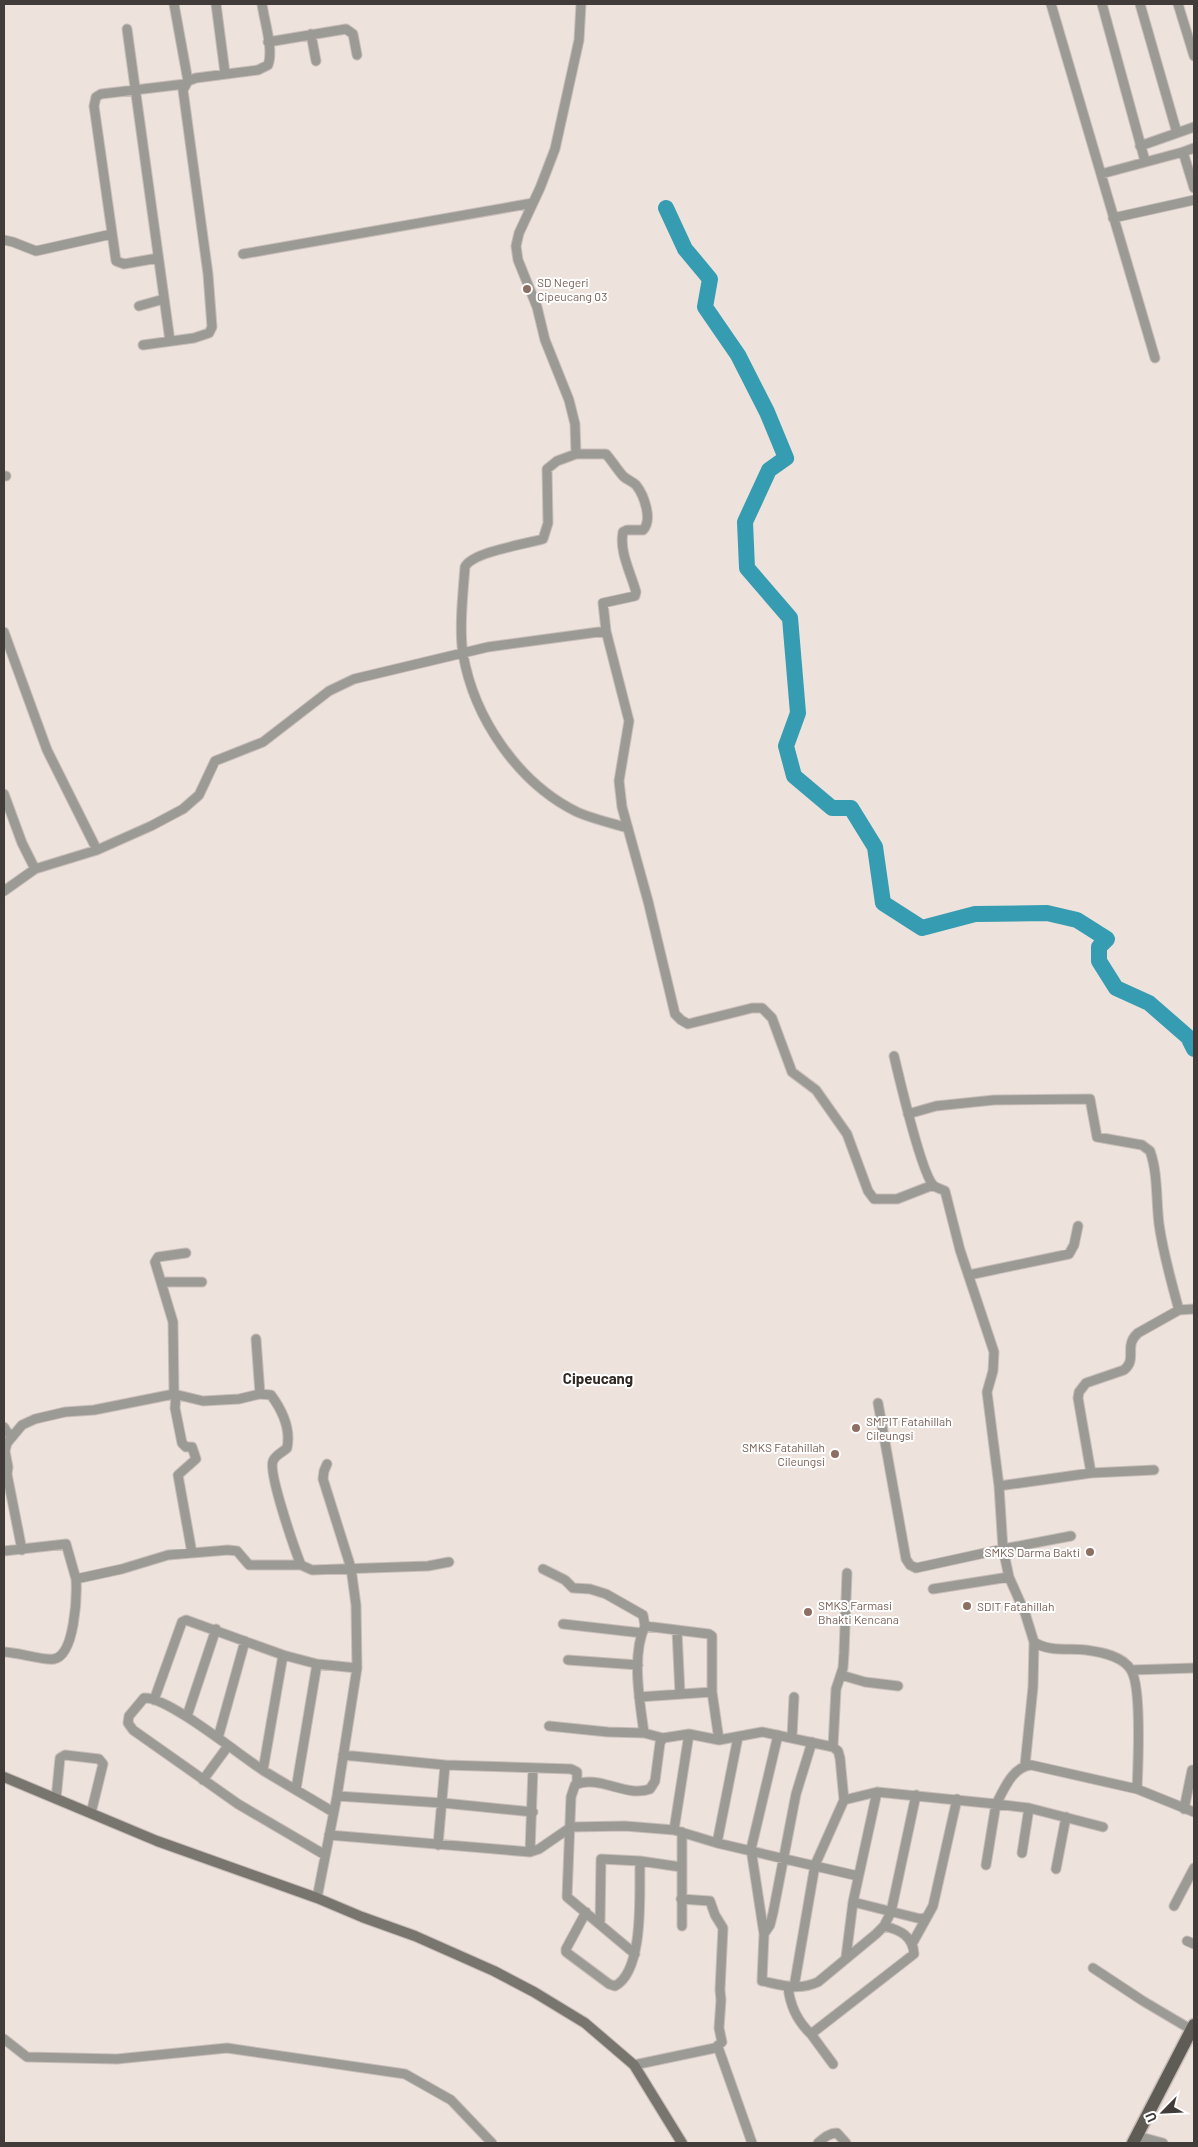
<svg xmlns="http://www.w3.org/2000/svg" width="1198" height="2147" font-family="Barlow,sans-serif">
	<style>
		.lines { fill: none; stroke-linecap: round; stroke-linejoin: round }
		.river { stroke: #359cb1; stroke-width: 16 }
		.street-casing { stroke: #c8bdb8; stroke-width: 11 }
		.secondary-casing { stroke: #c8bdb8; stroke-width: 12 }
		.primary-casing { stroke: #c8bdb8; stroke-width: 15 }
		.street { stroke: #9b9a95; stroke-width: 9 }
		.secondary { stroke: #78756f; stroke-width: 10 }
		.primary { stroke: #5e5c54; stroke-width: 12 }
		.education-dot { fill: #8d6e63; stroke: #fff; stroke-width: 2 }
		.labels { text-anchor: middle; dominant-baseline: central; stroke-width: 4; stroke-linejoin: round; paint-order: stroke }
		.education-label { font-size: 12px; fill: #785e54; stroke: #fff; text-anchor: start }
		.quarter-label { font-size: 15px; font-weight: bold; fill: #312823; stroke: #fff }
	</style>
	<rect width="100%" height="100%" fill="#eee2dc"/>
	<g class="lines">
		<path class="river" d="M666 208 685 249 710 279 705 307 738 355 767 412 786 458 769 470 745 522 747 568 790 618 798 713 786 746 794 776 832 808H851L875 847 883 903 922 928 975 914 1047 913 1077 920 1107 939 1099 947V961L1116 988 1149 1003 1188 1037 1194 1049"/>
		<g class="street-casing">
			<path id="street" d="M174 4 188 81
				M216 4 225 73
				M581 4 579 40 555 149 540 188 519 233 516 246 518 260 537 307 545 340 569 400 575 424 576 454 557 461 547 469 548 523 543 539C526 544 472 552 465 567 463 593 459 629 463 654 474 718 518 783 577 812 593 819 611 823 628 828
				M1051 4 1155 358
				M1102 4 1145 161
				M1140 4 1177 133
				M1178 4 1194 56
				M127 29 170 341
				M311 34 316 61
				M268 42 346 29 353 34 357 55
				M1140 146 1194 127
				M1183 152 1194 148
				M1101 174 1183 152 1194 188
				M1113 218 1194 200
				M4 240 13 242 36 251 112 234
				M243 254 533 203
				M158 258 124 264 116 261 94 106 96 97 101 94 185 84
				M139 306 164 299
				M143 345 194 338 209 333 212 327 208 274 183 90 188 81 196 78 258 70 268 65C274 50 264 20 262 4
				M576 454H606C612 461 617 469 623 476 627 480 632 481 636 485 644 495 653 520 643 530H627L623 532C619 552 631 573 636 592L635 596 603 603 606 631 629 721 619 781 622 807 648 901 675 1014 681 1020 688 1024 752 1008H762L772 1018 792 1072 816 1090 847 1134 868 1191 874 1199H897L933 1185
				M4 476H6
				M4 632 47 750 97 850
				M4 794 22 843 35 869
				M4 891 35 869 97 850 151 826 183 809 199 795 215 761 263 742 329 691 354 679 488 647 606 631
				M894 1056C899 1077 922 1176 934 1186 937 1188 941 1189 945 1191L960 1250 994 1352 993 1371 987 1392 999 1486 1003 1549 1009 1577 1025 1613 1034 1642C1048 1652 1070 1648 1086 1650 1101 1652 1123 1656 1131 1670 1142 1687 1138 1767 1137 1789
				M908 1114 936 1106 994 1100 1090 1099 1097 1137 1142 1145 1150 1151C1158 1173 1156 1200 1159 1224 1163 1253 1171 1281 1179 1310
				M969 1275 1069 1254 1074 1245 1078 1226
				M162 1282H202
				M256 1339 260 1394 271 1395C282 1410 291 1429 287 1448 283 1452 275 1455 273 1461 268 1473 295 1550 301 1565L312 1570 428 1566 449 1562
				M174 1394 173 1322 155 1262 158 1257 186 1253
				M176 1394 175 1408 182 1443 186 1447H192L196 1459 178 1475 192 1553
				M878 1403 906 1559 910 1565 916 1568 1003 1549 1071 1536
				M4 1427 7 1432 12 1436
				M1091 1473 1154 1470
				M7 1474 22 1550
				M4 1477 7 1474 8 1467 5 1451 7 1443 22 1425 35 1419 65 1412 94 1410 174 1394 203 1401 239 1399 260 1394
				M999 1486 1091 1473 1078 1398 1079 1392 1086 1383 1124 1370C1138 1359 1123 1346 1138 1333L1179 1310 1194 1309
				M4 1551 66 1544 76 1579
				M543 1569 565 1580 573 1588 590 1589 606 1594 643 1615 645 1626C631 1655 640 1703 644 1733L663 1738
				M933 1589 1009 1577
				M563 1624 642 1633
				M645 1626 709 1634 712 1636V1692L719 1740
				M677 1631 680 1694
				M4 1652C17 1652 44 1661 54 1659 75 1655 77 1596 76 1579L122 1569 168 1555 228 1550 237 1551 249 1565H301
				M568 1660 638 1665
				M1132 1670 1194 1668
				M841 1675 865 1682 898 1686
				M639 1697 712 1692
				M154 1700 182 1622 186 1620 283 1655 317 1664 357 1668
				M187 1716 216 1629
				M549 1726 608 1732 644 1733
				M778 1735 751 1849 764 1934 762 1981C781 1985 799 1991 818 1982L876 1934 884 1926 891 1912 916 1795
				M792 1737 794 1697
				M218 1738 245 1641
				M833 1747 836 1689 843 1668 844 1653 847 1573
				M343 1755 445 1765 571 1769 577 1772V1784
				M1025 1765 1033 1687 1034 1642
				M263 1770 283 1655
				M203 1780 228 1746
				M296 1789 317 1664
				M337 1796 443 1803 533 1812
				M56 1799 60 1758 65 1755 99 1759 103 1764 91 1813
				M844 1800 877 1792 996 1804C1004 1790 1012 1767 1031 1765L1137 1789 1194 1812
				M1184 1809 1192 1770
				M674 1830 689 1734
				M329 1835 530 1852 539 1849 571 1827 625 1826 674 1830 717 1843 858 1876
				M717 1843 738 1737
				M438 1845 445 1765
				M530 1852 533 1768
				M1022 1853 1029 1808
				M325 1855 238 1804 133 1730 128 1723 129 1716 144 1698C166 1695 242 1757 264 1771 287 1785 310 1798 333 1812
				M986 1865 996 1804 1029 1808 1103 1827
				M1056 1869 1066 1817
				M317 1898 337 1796 357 1668 356 1605 351 1568 323 1479 324 1471 327 1464
				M853 1902 921 1919 927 1917
				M1174 1906 1194 1868
				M586 1912 566 1949V1952L609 1984 615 1986C645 1970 639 1891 640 1861
				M600 1924 601 1859 640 1861 681 1867
				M682 1926V1832
				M764 1934 770 1925 773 1913 796 1794 812 1742
				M1187 1941 1194 1944
				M912 1944 933 1906 957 1799
				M635 1954 567 1897 571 1797 575 1785C599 1774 626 1798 650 1789L655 1781 660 1743 663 1738 689 1734 719 1740 762 1732 833 1747 838 1751 840 1758 844 1800 815 1865 794 1987
				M846 1957 853 1902 877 1792
				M1093 1968 1143 2001 1192 2030
				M788 1987C790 2005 797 2021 811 2034L914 1954C913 1936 900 1930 884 1926
				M811 2034 833 2064
				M4 2039 27 2057 117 2059 227 2048 405 2074 451 2100 492 2143
				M718 2047 752 2143
				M634 2065 715 2048 722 2042 719 2028 721 2000 720 1990 723 1928 715 1915 710 1901 681 1899
				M1137 2136 1163 2143
				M818 2143C824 2138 829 2133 837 2133L846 2143"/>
		</g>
		<g class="secondary-casing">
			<path id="secondary" d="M4 1777 157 1841 317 1898 362 1917 415 1936 494 1971 534 1992 585 2023 634 2065 682 2143"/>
		</g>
		<g class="primary-casing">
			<path id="primary" d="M1133 2143 1194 2025"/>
		</g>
		<use href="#street" class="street"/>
		<use href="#secondary" class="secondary"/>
		<use href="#primary" class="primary"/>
	</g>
	<g class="education-dot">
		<circle cx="527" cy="289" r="5"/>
		<circle cx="856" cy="1428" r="5"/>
		<circle cx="835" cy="1454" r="5"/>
		<circle cx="1090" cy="1552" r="5"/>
		<circle cx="967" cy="1606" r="5"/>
		<circle cx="808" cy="1612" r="5"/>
	</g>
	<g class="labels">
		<g class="education-label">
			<text x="537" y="282">SD Negeri<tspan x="537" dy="14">Cipeucang 03</tspan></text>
			<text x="866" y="1421">SMPIT Fatahillah<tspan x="866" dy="14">Cileungsi</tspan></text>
			<text x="825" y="1447" text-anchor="end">SMKS Fatahillah<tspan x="825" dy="14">Cileungsi</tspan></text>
			<text x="1080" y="1552" text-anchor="end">SMKS Darma Bakti</text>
			<text x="818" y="1605">SMKS Farmasi<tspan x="818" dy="14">Bhakti Kencana</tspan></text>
			<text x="977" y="1606">SDIT Fatahillah</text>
		</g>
		<g class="quarter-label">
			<text x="598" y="1378">Cipeucang</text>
		</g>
	</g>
	<rect width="1198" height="2147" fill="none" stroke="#413c39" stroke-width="10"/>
	<g transform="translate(1163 2112) rotate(246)" stroke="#ffffff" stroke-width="4" paint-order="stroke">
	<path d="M0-4L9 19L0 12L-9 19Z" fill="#413c39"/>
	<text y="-8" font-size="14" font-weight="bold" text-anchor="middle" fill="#413c39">U</text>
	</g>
</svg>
